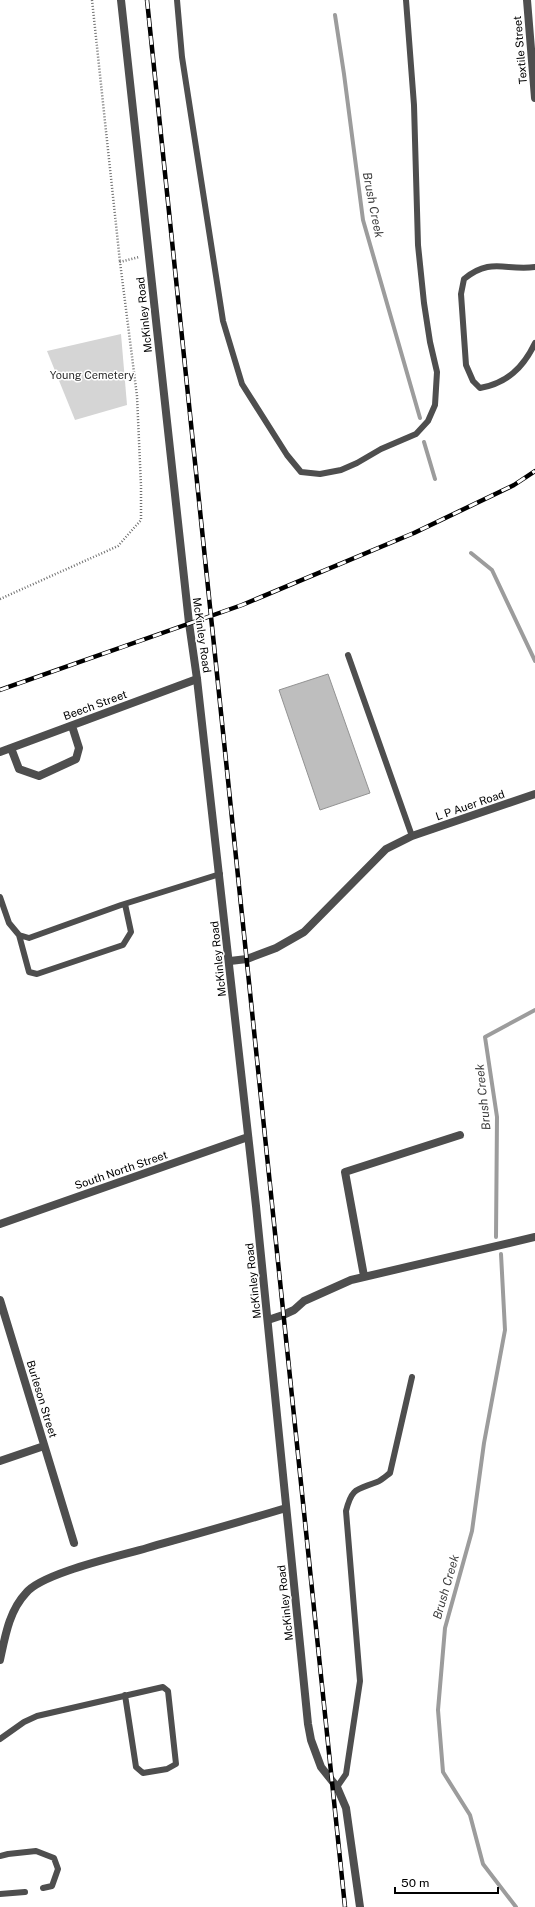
<svg xmlns="http://www.w3.org/2000/svg" width="535" height="1907" font-family="'Public Sans',sans-serif">
	<style>
		.green { fill: #d5d5d5 }
		.lines { fill: none; stroke-linecap: round; stroke-linejoin: round }
		.stream { stroke: #9c9c9c; stroke-width: 4 }
		.building { fill: #bebebe; stroke: #929292 }
		.path { stroke: #707070; stroke-width: 2.5; stroke-dasharray: 1 2; stroke-linecap: butt }
		.service { stroke: #4e4e4e; stroke-width: 6 }
		.minor { stroke: #4e4e4e; stroke-width: 8 }
		.tertiary { stroke: #4e4e4e; stroke-width: 8 }
		.rail-casing { stroke: #000; stroke-width: 4.5 }
		.rail { stroke: #fff; stroke-width: 3; stroke-dasharray: 9; stroke-linecap: butt }
		.labels { text-anchor: middle; dominant-baseline: central; stroke-width: 3; stroke-linejoin: round; paint-order: stroke }
		.street-label { font-size: 11px; fill: #000; stroke: #fff }
		.park-label { font-size: 11px; fill: #2c2c2c; stroke: #fff }
		.water-label { font-size: 12px; font-style: italic; fill: #3d3d3d; stroke: #fff }
	</style>
	<rect width="100%" height="100%" fill="#fff"/>
	<path class="green" d="M121 334 127 405 75 420 47 351Z"/>
	<g class="lines">
		<path class="stream" d="M335 15 344 74 363 220 420 418
			M424 442 435 479
			M471 553 492 570 535 661
			M496 1237 497 1117 485 1037 535 1010
			M501 1254 505 1330 484 1443 472 1531 445 1628 438 1710 443 1772 470 1815 483 1864 516 1907"/>
	</g>
	<path class="building" d="M328 674 370 793 320 810 279 690Z"/>
	<g class="lines">
		<path class="path" d="M92 0 120 262
			M0 599 118 546 141 520V486L137 396 120 262 139 257"/>
		<path class="service" d="M177 0 182 57 223 321 242 384 287 455 301 472 320 474 341 470 357 463 381 449 416 434 428 421 435 405 437 372 430 342 424 303 418 245 414 105 406 0
			M535 267C505 271 491 257 464 279L461 294 466 365 473 381 480 388C507 383 523 368 535 343
			M348 655 412 836
			M0 897 9 923 19 935 29 938 121 905 220 874
			M19 935 29 972 37 974 123 945 131 932 125 904
			M0 1739 24 1722 37 1716 163 1687 168 1691 176 1764 167 1769 143 1773 136 1767 125 1695
			M337 1787 346 1774 360 1681 346 1511C352 1487 357 1490 377 1482 382 1480 386 1476 390 1473L412 1377
			M0 1856 8 1854 36 1851 54 1858 58 1869 52 1886 43 1888
			M0 1894 25 1892"/>
		<path class="minor" d="M527 0 535 98
			M11 748 19 769 39 776 76 759 79 748 72 726
			M0 752 197 679
			M230 961 247 959 276 948 304 932 386 849 412 836 535 794
			M0 1224 248 1137
			M364 1276 345 1172 460 1135
			M0 1300 74 1543
			M268 1320 283 1315 294 1310 304 1301 351 1280 535 1237
			M0 1461 44 1446"/>
		<path class="tertiary" d="M121 0 189 623 197 679 256 1206 308 1724 311 1740 321 1767 337 1787 346 1808 360 1907
			M0 1660C5 1637 9 1611 26 1593 42 1573 120 1556 147 1548 193 1535 240 1522 286 1508"/>
		<g class="rail-casing">
			<path id="rail" d="M147 0 345 1907
				M0 690 242 605 414 533 514 485 535 471"/>
		</g>
		<use href="#rail" class="rail"/>
	</g>
	<g class="labels">
		<g class="street-label">
			<text transform="translate(520 50) rotate(-95)">Textile Street</text>
			<text transform="translate(144 315) rotate(-96)">McKinley Road</text>
			<text transform="translate(202 635) rotate(82)">McKinley Road</text>
			<text transform="translate(95 705) rotate(-20)">Beech Street</text>
			<text transform="translate(470 805) rotate(-19)">L P Auer Road</text>
			<text transform="translate(218 959) rotate(-96)">McKinley Road</text>
			<text transform="translate(121 1170) rotate(-19)">South North Street</text>
			<text transform="translate(253 1281) rotate(-96)">McKinley Road</text>
			<text transform="translate(42 1399) rotate(73)">Burleson Street</text>
			<text transform="translate(285 1603) rotate(-96)">McKinley Road</text>
		</g>
		<g class="park-label">
			<text x="92" y="375">Young Cemetery</text>
		</g>
		<g class="water-label">
			<text transform="translate(373 205) rotate(79)">Brush Creek</text>
			<text transform="translate(483 1097) rotate(-96)">Brush Creek</text>
			<text transform="translate(446 1587) rotate(-74)">Brush Creek</text>
		</g>
	</g>
	<path d="M395 1887v6h103v-6" fill="none" stroke="#000000" stroke-width="2"/>
	<text x="401" y="1887" font-size="12" fill="#000000" stroke="#ffffff" stroke-width="3" paint-order="stroke">50 m</text>
</svg>
